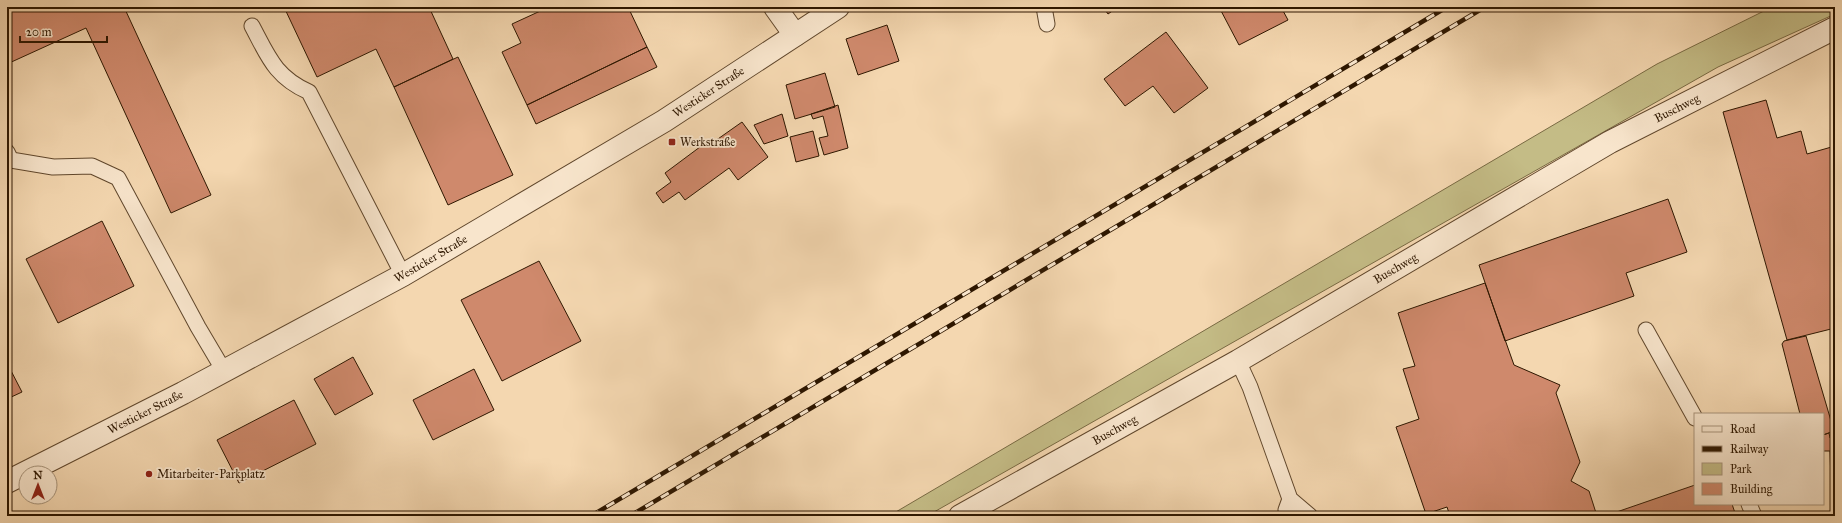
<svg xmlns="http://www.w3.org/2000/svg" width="1842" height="523" font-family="'IM FELL Great Primer',serif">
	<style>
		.green { fill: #c4bc86; stroke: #796a43 }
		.building { fill: #cf896c; stroke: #2e1700 }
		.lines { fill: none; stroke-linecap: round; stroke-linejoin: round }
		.service-casing { stroke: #60472c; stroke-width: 17 }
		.minor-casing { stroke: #60472c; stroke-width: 24 }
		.tertiary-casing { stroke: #60472c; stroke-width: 24 }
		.service { stroke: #f8e5cc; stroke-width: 15 }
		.minor { stroke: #f8e5cc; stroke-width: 22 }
		.tertiary { stroke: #f8e5cc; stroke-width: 22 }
		.rail-casing { stroke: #2e1700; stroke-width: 4.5 }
		.rail { stroke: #f8e5cc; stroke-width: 3; stroke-dasharray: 9; stroke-linecap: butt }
		.poi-dot { fill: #8f2418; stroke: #f8e5cc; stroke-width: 1.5 }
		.labels { text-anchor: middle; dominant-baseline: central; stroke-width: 3.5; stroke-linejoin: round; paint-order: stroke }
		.street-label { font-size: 12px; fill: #2e1700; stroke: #f8e5cc }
		.poi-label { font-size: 12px; fill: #2e1700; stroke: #f8e5cc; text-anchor: start }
	</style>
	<rect width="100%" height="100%" fill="#f4d7b0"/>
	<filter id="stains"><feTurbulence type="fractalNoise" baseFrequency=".005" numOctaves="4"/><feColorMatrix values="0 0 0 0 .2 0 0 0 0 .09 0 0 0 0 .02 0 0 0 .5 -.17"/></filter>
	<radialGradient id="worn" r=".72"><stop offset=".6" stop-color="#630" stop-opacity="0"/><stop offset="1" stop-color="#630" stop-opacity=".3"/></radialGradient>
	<path class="green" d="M1772 7H1835V14L1718 67 927 516H889L1657 64Z"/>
	<path class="building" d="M7 7H124L211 195 171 213 86 28 7 64Z
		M284 7H429L453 59 394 87 376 49 317 77Z
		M549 7H628L647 47 527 105 502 52 521 43 512 24Z
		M964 7H985L965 11Z
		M1103 7H1118L1108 14Z
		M1219 7H1281L1288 20 1239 45Z
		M887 25 899 61 858 75 846 39Z
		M1166 32 1208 88 1174 113 1153 86 1125 106 1104 79Z
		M647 47 657 67 536 124 527 105Z
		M458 57 513 175 448 205 394 87Z
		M825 73 835 107 795 119 786 85Z
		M1766 100 1777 138 1801 131 1807 154 1835 146V328L1787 340 1723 112Z
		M838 105 848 148 824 155 819 138 828 136 823 116 813 119 811 114Z
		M782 114 788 136 764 144 754 125Z
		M742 122 768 157 738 180 729 168 685 200 679 192 663 203 656 193 671 182 665 173 712 138 715 141Z
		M813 131 819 156 796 162 790 137Z
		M1668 199 1687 252 1626 273 1634 296 1505 341 1479 265Z
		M102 221 134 286 58 323 26 259Z
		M539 261 581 341 502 381 461 300Z
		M1485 283 1514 365 1560 385 1556 393 1580 462 1571 481 1589 491 1597 516H1450L1447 507 1426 514 1396 427 1419 419 1403 369 1415 366 1398 313Z
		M1806 336 1834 431 1823 435V414H1800L1782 344 1784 341Z
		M353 357 373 394 335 415 314 379Z
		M7 363 22 392 7 399Z
		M474 369 494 410 433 440 413 400Z
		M294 400 316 444 239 483 217 440Z
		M1829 433 1830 438 1835 437V481H1831L1830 451H1823V435Z
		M1695 485V504H1732L1736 516H1605Z"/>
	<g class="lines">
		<g class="service-casing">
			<path id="service" d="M1044 7 1047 24
				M252 26C268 56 275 77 309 92L403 275
				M7 152 11 160 53 167 92 166 118 178 198 327 224 371
				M1646 330 1695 418
				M1238 361 1250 387 1290 499 1310 516
				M1749 504 1754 516
				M1289 516 1286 510 1290 499"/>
		</g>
		<g class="minor-casing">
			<g id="minor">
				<path d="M775 7 795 35"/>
				<path id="s1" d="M960 516 1238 361 1610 142 1835 28"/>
			</g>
		</g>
		<g class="tertiary-casing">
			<g id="tertiary">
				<path id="s2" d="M7 482 183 393 403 275 664 121 838 7"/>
			</g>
		</g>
		<use href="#service" class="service"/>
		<use href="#minor" class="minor"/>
		<use href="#tertiary" class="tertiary"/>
		<g class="rail-casing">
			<path id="rail" d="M591 516 1447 7
				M630 516 1485 7"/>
		</g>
		<use href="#rail" class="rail"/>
	</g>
	<g class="poi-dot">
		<rect x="668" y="138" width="8" height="8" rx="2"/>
		<circle cx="149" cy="474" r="4"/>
	</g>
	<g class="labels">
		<g class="street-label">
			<text stroke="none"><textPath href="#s2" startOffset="803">Westicker Straße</textPath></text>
			<text stroke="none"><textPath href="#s1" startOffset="825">Buschweg</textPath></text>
			<text stroke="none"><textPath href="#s2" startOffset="479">Westicker Straße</textPath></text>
			<text stroke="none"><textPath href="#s1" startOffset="501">Buschweg</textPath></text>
			<text stroke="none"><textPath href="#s2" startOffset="155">Westicker Straße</textPath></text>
			<text stroke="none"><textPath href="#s1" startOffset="177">Buschweg</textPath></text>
		</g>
		<g class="poi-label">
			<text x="680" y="142">Werkstraße</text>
			<text x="157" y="474">Mitarbeiter-Parkplatz</text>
		</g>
	</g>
	<rect width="1842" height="523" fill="none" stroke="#f4d7b0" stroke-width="24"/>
	<rect x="8" y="8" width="1826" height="507" fill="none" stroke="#2e1700" stroke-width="2"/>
	<rect x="12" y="12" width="1818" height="499" fill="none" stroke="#2e1700"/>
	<rect x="1694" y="413" width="130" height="92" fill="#f8e5cc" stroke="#a7937a"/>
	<rect x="1702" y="426" width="20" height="6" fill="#f8e5cc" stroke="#a7937a"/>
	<text x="1730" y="433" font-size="12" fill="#2e1700">Road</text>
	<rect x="1702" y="446" width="20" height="6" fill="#2e1700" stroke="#a7937a"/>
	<text x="1730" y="453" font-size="12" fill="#2e1700">Railway</text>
	<rect x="1702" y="463" width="20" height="12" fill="#c4bc86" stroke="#a7937a"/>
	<text x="1730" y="473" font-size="12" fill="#2e1700">Park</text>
	<rect x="1702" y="483" width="20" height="12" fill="#cf896c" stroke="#a7937a"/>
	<text x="1730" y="493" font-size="12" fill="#2e1700">Building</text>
	<g transform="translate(38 485)"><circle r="19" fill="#f8e5cc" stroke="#a7937a"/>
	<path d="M0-3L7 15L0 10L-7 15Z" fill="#8f2418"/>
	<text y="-6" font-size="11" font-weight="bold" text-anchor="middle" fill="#2e1700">N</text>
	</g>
	<path d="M20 36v6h87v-6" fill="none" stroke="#2e1700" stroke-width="2"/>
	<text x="26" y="36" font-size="12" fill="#2e1700" stroke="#f8e5cc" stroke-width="3" paint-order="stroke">20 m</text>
	<rect width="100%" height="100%" filter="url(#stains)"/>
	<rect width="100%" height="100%" fill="url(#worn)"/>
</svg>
